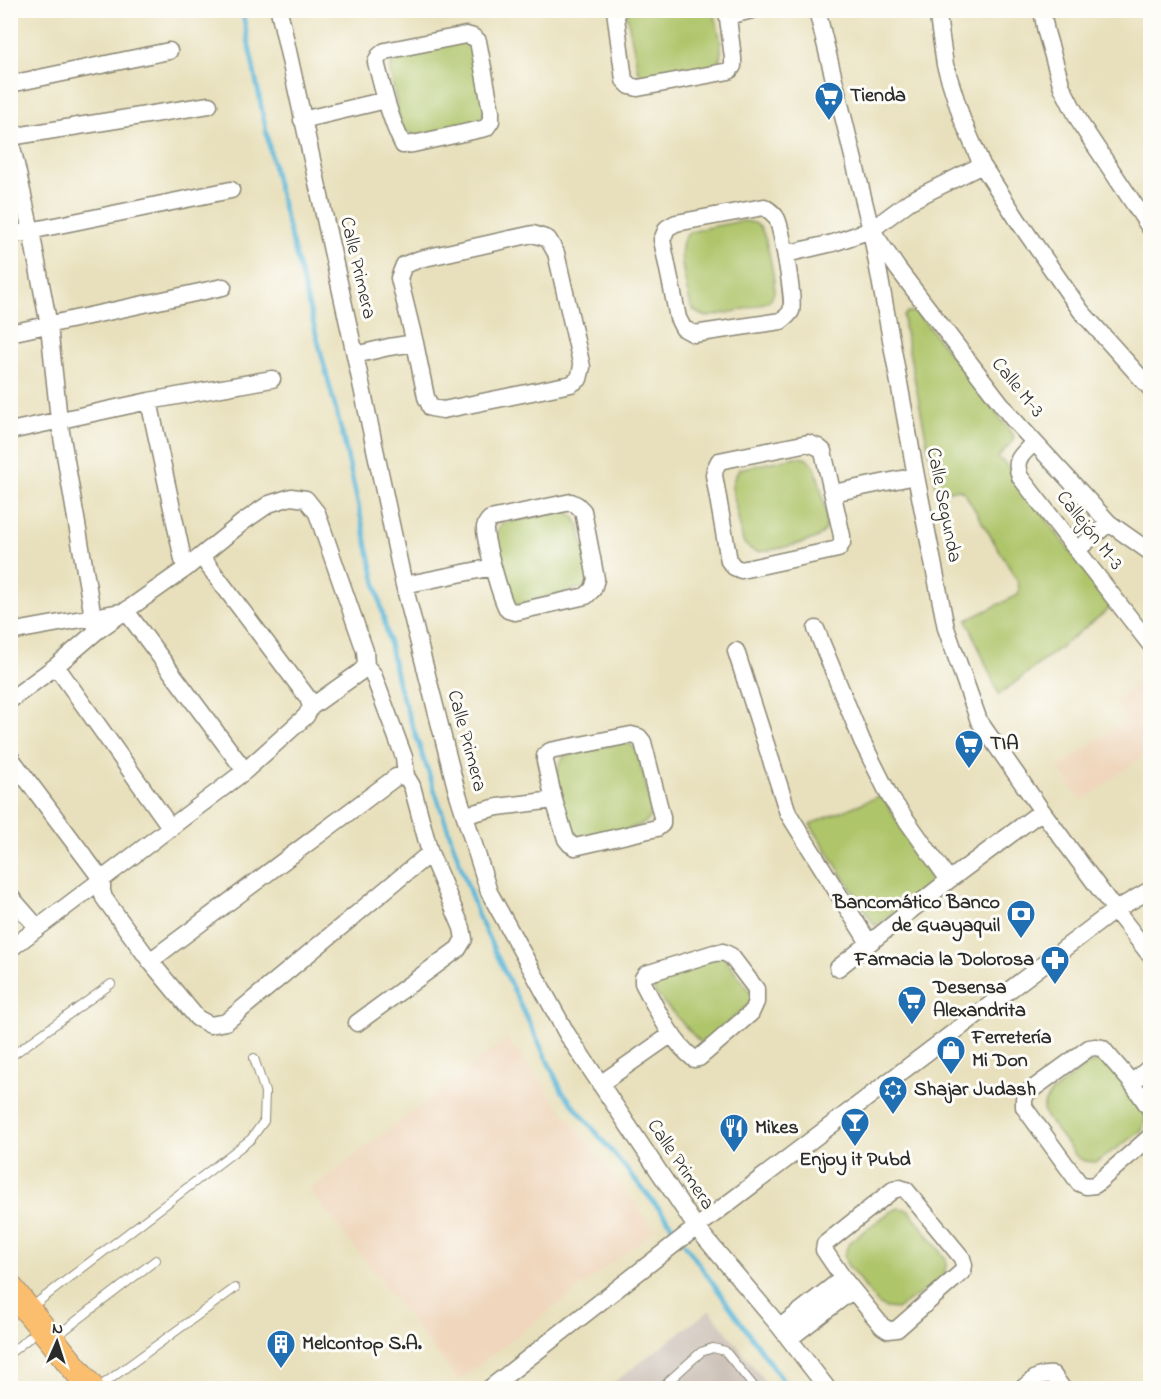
<svg xmlns="http://www.w3.org/2000/svg" width="1161" height="1399" font-family="'Indie Flower',sans-serif">
	<style>
		.built { fill: #efd6bc }
		.industrial { fill: #cdc2b9 }
		.green { fill: #afc56a; stroke: #6d784a; stroke-width: 1.5 }
		.lines { fill: none; stroke-linecap: round; stroke-linejoin: round }
		.stream { stroke: #5bb8d9; stroke-width: 4.5 }
		.lane-casing { stroke: #8a8674; stroke-width: 10 }
		.street-casing { stroke: #8a8674; stroke-width: 19 }
		.primary-casing { stroke: #8a8674; stroke-width: 28 }
		.lane { stroke: #fff; stroke-width: 8 }
		.street { stroke: #fff; stroke-width: 16 }
		.primary { stroke: #fbbe6e; stroke-width: 26 }
		.labels { text-anchor: middle; dominant-baseline: central; stroke-width: 6; stroke-linejoin: round; paint-order: stroke }
		.poi-label { font-size: 20px; font-weight: bold; fill: #2b2b2b; stroke: #fdfcf7; text-anchor: start }
		.street-label { font-size: 20px; fill: #2b2b2b; stroke: #fdfcf7 }
	</style>
	<rect width="100%" height="100%" fill="#fdfcf7"/>
	<filter id="ink" filterUnits="userSpaceOnUse"><feTurbulence type="fractalNoise" baseFrequency=".0167" numOctaves="2"/><feDisplacementMap in="SourceGraphic" scale="12" xChannelSelector="R" yChannelSelector="G"/><feConvolveMatrix kernelMatrix="1 2 1 2 8 2 1 2 1" color-interpolation-filters="sRGB"/></filter>
	<filter id="wash" filterUnits="userSpaceOnUse"><feTurbulence type="fractalNoise" baseFrequency=".008" numOctaves="4" result="noise"/><feDisplacementMap in="SourceGraphic" scale="24" xChannelSelector="R" yChannelSelector="G"/><feGaussianBlur stdDeviation="1.35" result="paint"/><feColorMatrix in="noise" values="0 0 0 0 0 0 0 0 0 0 0 0 0 0 0 0 0 1.4 0 .05"/><feComposite in="paint" operator="in"/></filter>
	<g filter="url(#wash)">
		<rect width="100%" height="100%" fill="#e8e0bc"/>
		<path class="built" d="M1150 674V751L1082 801 1058 768 1126 719 1114 701Z
			M507 1039 655 1230 458 1381 310 1190Z"/>
		<path class="industrial" d="M710 1310 770 1388H606Z"/>
		<path class="green" d="M627 11H714C716 22 726 52 718 61 717 63 712 66 710 67L648 79 642 76 638 70 627 16Z
			M463 41 470 46 475 54 485 110 482 117 474 123 418 136 405 131 401 125 390 72C391 64 393 59 398 53Z
			M743 221C750 222 755 222 760 227 766 234 776 281 774 291 774 293 772 297 771 299 763 307 721 314 708 317 700 315 696 313 691 307 688 290 673 246 688 234 694 229 733 223 743 221Z
			M908 312H916L924 321 1014 436C1013 445 1002 450 998 458L1004 462 1110 605 1109 609 999 695 967 620 1018 595 1019 588 1017 580 964 492 959 489 940 493 936 488 904 326V316Z
			M795 457C801 457 807 457 812 463 818 470 828 517 826 526 826 529 824 532 822 534 814 543 773 549 760 552 752 551 748 548 743 542L732 488 733 481 739 469Z
			M567 511 574 517 579 524 589 573 586 587 516 605 510 601 495 542C495 534 498 530 502 523Z
			M619 743 629 744 637 750 651 806C651 810 651 815 648 820 641 829 598 836 584 839 577 837 572 835 567 829L557 775 558 768 564 756Z
			M882 795 933 882 875 926 810 824Z
			M723 956 752 994 749 1004 709 1039 702 1043 695 1037 655 993 653 984 655 977Z
			M1098 1061 1108 1063 1145 1112V1119L1142 1131 1096 1162 1084 1161 1077 1157 1046 1117 1043 1109 1045 1102 1050 1094 1089 1064Z
			M899 1208 909 1210 946 1259V1267L943 1278 897 1309 886 1308 878 1304 847 1264 844 1257 846 1250 851 1241 890 1212Z"/>
		<g class="lines">
			<path class="stream" d="M242 10 276 180 343 437 399 687 478 916 562 1091 665 1216 679 1236
				M684 1243 788 1388"/>
		</g>
	</g>
	<g filter="url(#ink)">
		<g class="lines">
			<g class="lane-casing">
				<path id="lane" d="M10 1057 111 984
					M30 1308 251 1139 264 1121 265 1092 254 1058
					M54 1338 156 1260
					M10 1353 39 1330
					M98 1388 235 1288
					M661 1388 701 1352 713 1348 725 1351 755 1388"/>
			</g>
			<g class="street-casing">
				<path id="street" d="M279 10 355 355 404 585 456 788 489 892 567 1034 696 1227 780 1327 827 1388
					M615 10 624 80 630 86 638 88 729 71 733 66V58L727 10
					M817 10 871 230 916 476 946 628 979 721 1042 811 1115 910 1150 955
					M937 10 945 65 962 119 982 165 1019 222 1081 311 1150 388
					M1042 10 1046 32 1062 87 1082 126 1150 228
					M728 16 752 10
					M466 35 473 37 478 41 491 111V121L486 128 413 144 403 145C390 119 383 90 376 62L379 56 385 51Z
					M10 84 169 51
					M302 120 386 100
					M10 137 209 105
					M10 138 31 231 49 326 59 420 93 617 97 631
					M764 207C769 210 774 213 777 219 782 231 795 301 791 311 789 315 785 318 781 321L694 334 683 328 678 318 662 240 667 228 676 223Z
					M533 234 548 239 556 253 582 367 579 379 571 384 443 410 431 408 426 397 415 343 399 278 404 265 420 259Z
					M10 235 231 190
					M875 235 898 269 1012 418 1109 523 1150 552
					M786 254 833 243 871 230 910 201 982 165
					M10 333 223 287
					M355 355 389 347 415 343
					M149 401 185 569
					M10 431 149 401 272 379
					M1034 442C1022 456 1013 458 1020 477L1150 644
					M808 443 818 447 823 451 842 536V543L838 549 741 570 734 567 729 561 714 475 715 469 719 461Z
					M833 493 916 476
					M571 502 577 505 583 511 596 579 593 589 586 596 515 612 508 610C501 600 484 538 485 527 486 523 487 522 490 519Z
					M1077 550 1109 523
					M201 556 308 698 311 707
					M404 585 493 567
					M816 629 862 741 890 797 949 880
					M10 632 126 611 245 771
					M736 651 788 813 869 943
					M56 666 171 828
					M10 700 56 666 97 631 185 569 243 522 269 504 291 497 306 499 317 513 365 651 366 666 360 672 311 707 306 716 245 771 10 949
					M631 735 639 737 643 742 662 817V824L657 828 575 847 570 844 566 839 554 800 545 761V756L550 751Z
					M10 757 102 880V891L104 898 150 961 197 1018 210 1025 226 1022 430 853
					M465 815 498 807 554 800
					M10 896 38 928
					M723 952 731 956 756 989V1002L751 1013 699 1058 694 1059C670 1040 657 1009 643 983V978L646 974 714 953Z
					M150 961 396 777 406 776
					M838 968 949 880 1042 811
					M357 1023 458 949 464 939 462 928 430 853 412 786 406 776 404 757 373 674 366 666
					M1132 1083 1150 1067
					M600 1084 672 1034
					M1150 1109 1132 1083 1102 1048 1095 1047 1089 1048 1027 1093 1024 1099V1107L1079 1183 1086 1186 1095 1185 1150 1137
					M900 1188 906 1190 962 1258 964 1265 963 1271 897 1329 888 1330 882 1326 843 1278 824 1250 825 1244 893 1190Z
					M780 1327 843 1278
					M789 1339 853 1290
					M490 1388 681 1239 1115 910 1150 890
					M1023 1388C1033 1380 1039 1373 1053 1375L1062 1388"/>
			</g>
			<g class="primary-casing">
				<path id="primary" d="M10 1288 91 1388"/>
			</g>
			<use href="#lane" class="lane"/>
			<use href="#street" class="street"/>
			<use href="#primary" class="primary"/>
		</g>
	</g>
	<defs>
		<g id="supermarket-pin" transform="scale(1.5)"><path d="M0 17L-7.5 6A9.5 9.5 0 1 1 7.5 6Z" fill="#1f6fb2" stroke="#fdfcf7"/><path d="M-6-5.5h2.5l.6 2H6L4.5 2H-2.5L-4.4-4H-6ZM-1.5 3.2a1.3 1.3 0 1 0 .1 0ZM3 3.2a1.3 1.3 0 1 0 .1 0Z" fill="#fff"/></g>
		<g id="bank-pin" transform="scale(1.5)"><path d="M0 17L-7.5 6A9.5 9.5 0 1 1 7.5 6Z" fill="#1f6fb2" stroke="#fdfcf7"/><path d="M-6-4H6V4H-6ZM0-2.3a2.3 2.3 0 1 0 0 4.6a2.3 2.3 0 1 0 0-4.6Z" fill="#fff"/></g>
		<g id="pharmacy-pin" transform="scale(1.5)"><path d="M0 17L-7.5 6A9.5 9.5 0 1 1 7.5 6Z" fill="#1f6fb2" stroke="#fdfcf7"/><path d="M-2-6h4v4h4v4h-4v4h-4v-4h-4v-4h4Z" fill="#fff"/></g>
		<g id="shop-pin" transform="scale(1.5)"><path d="M0 17L-7.5 6A9.5 9.5 0 1 1 7.5 6Z" fill="#1f6fb2" stroke="#fdfcf7"/><path d="M-5-2.5h2.3a2.7 3.5 0 0 1 5.4 0H5L5.5 6h-11ZM-1.5-2.5h3a1.5 2.3 0 0 0-3 0Z" fill="#fff"/></g>
		<g id="synagogue-pin" transform="scale(1.5)"><path d="M0 17L-7.5 6A9.5 9.5 0 1 1 7.5 6Z" fill="#1f6fb2" stroke="#fdfcf7"/><path d="M0-6.5L5.6 3.2H-5.6ZM0 6.5L5.6-3.2H-5.6Z" fill="#fff"/></g>
		<g id="bar-pin" transform="scale(1.5)"><path d="M0 17L-7.5 6A9.5 9.5 0 1 1 7.5 6Z" fill="#1f6fb2" stroke="#fdfcf7"/><path d="M-6-5H6L.8 .8V4.5H3.5V6h-7V4.5H-.8V.8Z" fill="#fff"/></g>
		<g id="restaurant-pin" transform="scale(1.5)"><path d="M0 17L-7.5 6A9.5 9.5 0 1 1 7.5 6Z" fill="#1f6fb2" stroke="#fdfcf7"/><path d="M-5-6h1v4h1v-4h1v4h1v-4h1v5L-1.5 .5V6h-2V.5L-5-1ZM5-6V6H3V1.5H1.5Q1.5-4 5-6Z" fill="#fff"/></g>
		<g id="building-pin" transform="scale(1.5)"><path d="M0 17L-7.5 6A9.5 9.5 0 1 1 7.5 6Z" fill="#1f6fb2" stroke="#fdfcf7"/><path d="M-4-6H4V6H1V3H-1V6H-4ZM-2.5-4.3h1.7v1.8h-1.7ZM.8-4.3h1.7v1.8H.8ZM-2.5-1h1.7V.8h-1.7ZM.8-1h1.7V.8H.8Z" fill="#fff"/></g>
	</defs>
	<g fill-rule="evenodd">
		<use href="#supermarket-pin" x="829" y="96"/>
		<use href="#supermarket-pin" x="969" y="744"/>
		<use href="#bank-pin" x="1021" y="914"/>
		<use href="#pharmacy-pin" x="1055" y="960"/>
		<use href="#supermarket-pin" x="912" y="1000"/>
		<use href="#shop-pin" x="951" y="1050"/>
		<use href="#synagogue-pin" x="893" y="1090"/>
		<use href="#bar-pin" x="855" y="1122"/>
		<use href="#restaurant-pin" x="734" y="1128"/>
		<use href="#building-pin" x="281" y="1344"/>
	</g>
	<g class="labels">
		<g class="poi-label">
			<text x="850" y="96">Tienda</text>
			<text x="990" y="744">TIA</text>
			<text x="1000" y="903" text-anchor="end">Bancomático Banco<tspan x="1000" dy="23">de Guayaquil</tspan></text>
			<text x="1034" y="960" text-anchor="end">Farmacia la Dolorosa</text>
			<text x="933" y="988">Desensa<tspan x="933" dy="23">Alexandrita</tspan></text>
			<text x="972" y="1038">Ferretería<tspan x="972" dy="23">Mi Don</tspan></text>
			<text x="914" y="1090">Shajar Judash</text>
			<text x="755" y="1128">Mikes</text>
			<text x="855" y="1160" text-anchor="middle">Enjoy it Pubd</text>
			<text x="302" y="1344">Melcontop S.A.</text>
		</g>
		<g class="street-label">
			<text transform="translate(357 268) rotate(77)">Calle Primera</text>
			<text transform="translate(1017 388) rotate(51)">Calle M-3</text>
			<text transform="translate(943 505) rotate(79)">Calle Segunda</text>
			<text transform="translate(1089 531) rotate(52)">Callejón M-3</text>
			<text transform="translate(466 741) rotate(75)">Calle Primera</text>
			<text transform="translate(680 1165) rotate(56)">Calle Primera</text>
		</g>
	</g>
	<rect width="1161" height="1399" fill="none" stroke="#fdfcf7" stroke-width="36"/>
	<g transform="translate(57 1342) rotate(3)" stroke="#fdfcf7" stroke-width="4.5" paint-order="stroke">
	<path d="M0-4.5L10 22L0 15L-10 22Z" fill="#2b2b2b"/>
	<text y="-9" font-size="16" font-weight="bold" text-anchor="middle" fill="#2b2b2b">N</text>
	</g>
</svg>
